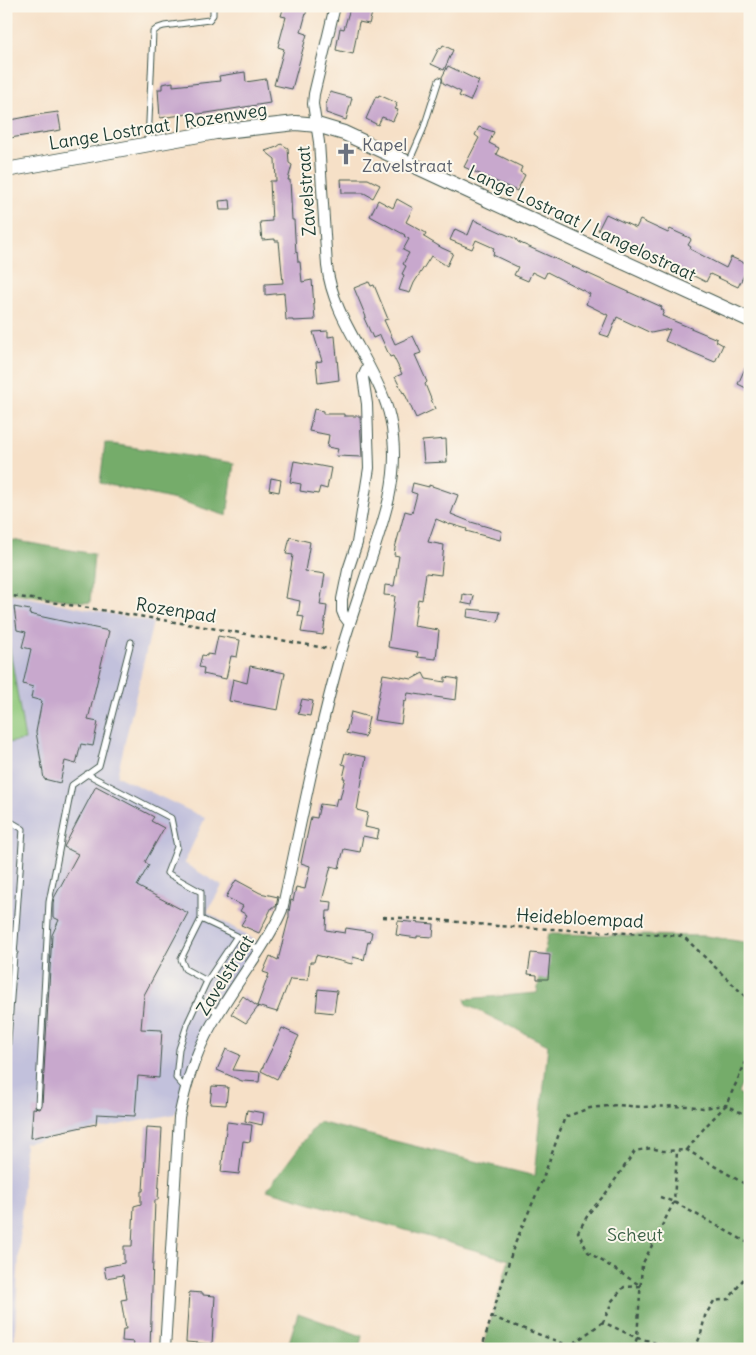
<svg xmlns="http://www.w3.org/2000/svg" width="756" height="1355" font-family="Delius,sans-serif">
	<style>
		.industrial { fill: #c2c1dc }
		.green { fill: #90c87b; stroke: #588258 }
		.forest { fill: #74ac6b; stroke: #4a7450 }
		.building { fill: #c8a8cd }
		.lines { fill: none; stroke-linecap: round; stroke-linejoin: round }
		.lane-casing { stroke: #3f554a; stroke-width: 7 }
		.street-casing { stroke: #3f554a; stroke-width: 12 }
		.secondary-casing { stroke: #3f554a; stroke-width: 16 }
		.path { stroke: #3f554a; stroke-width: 2.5; stroke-dasharray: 4 4; stroke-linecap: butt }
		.lane { stroke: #fff; stroke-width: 5 }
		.street { stroke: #fff; stroke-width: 10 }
		.secondary { stroke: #fff; stroke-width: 14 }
		.labels { text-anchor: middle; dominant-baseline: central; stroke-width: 4; stroke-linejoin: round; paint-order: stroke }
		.street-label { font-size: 18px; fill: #1f3d34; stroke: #fbf7ec }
		.worship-label { font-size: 18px; fill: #5b616d; stroke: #fbf7ec; text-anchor: start }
		.park-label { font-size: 18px; fill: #3b6046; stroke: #fbf7ec }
	</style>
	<rect width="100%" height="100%" fill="#fbf7ec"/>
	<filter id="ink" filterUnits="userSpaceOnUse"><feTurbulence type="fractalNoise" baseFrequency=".02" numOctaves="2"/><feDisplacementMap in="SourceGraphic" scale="10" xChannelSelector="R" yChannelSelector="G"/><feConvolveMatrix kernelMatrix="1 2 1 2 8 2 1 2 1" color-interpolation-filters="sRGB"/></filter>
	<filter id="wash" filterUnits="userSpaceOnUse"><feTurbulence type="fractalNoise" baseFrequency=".0096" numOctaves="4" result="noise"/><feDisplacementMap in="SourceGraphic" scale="20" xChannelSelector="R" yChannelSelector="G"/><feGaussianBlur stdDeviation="1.12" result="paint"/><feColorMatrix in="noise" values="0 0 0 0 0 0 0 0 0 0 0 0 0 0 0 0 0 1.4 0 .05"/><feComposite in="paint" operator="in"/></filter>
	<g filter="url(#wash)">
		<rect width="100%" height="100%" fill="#f6e0c7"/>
		<path class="industrial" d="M6 593 153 622 117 776 205 818 184 863 222 886 207 912 263 945 218 1013 175 1114 25 1143 14 1349H6V743L24 740 6 626Z"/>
		<path class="green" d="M6 626 25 740 6 743Z"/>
		<path class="forest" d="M105 443 234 463 227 516 184 502 100 483Z
			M6 539 94 554 90 603 6 592Z
			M548 934 706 936 750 943V1066L738 1093 750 1100V1349H482L509 1260 267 1190 318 1122 535 1176 548 1045 467 1005 465 999 537 993Z
			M298 1313 362 1336 359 1349H287Z"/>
		<g id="blocks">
			<path class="building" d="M284 6H308L301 32 307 34 292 89 274 85 284 49 278 47 286 17 281 16Z
				M364 6H374L369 24 359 22 353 54 336 50 340 28 344 29 350 8Z
				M443 45 453 50 444 70 431 64 439 48 441 49Z
				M448 66 479 81 470 101 459 96 461 92 443 83 442 77Z
				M245 72 246 82 266 79 270 103 207 113 189 115V114L160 118 158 89H162V84L173 82V86L220 81 219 76Z
				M330 92 352 98 346 120 326 113V105Z
				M379 95 397 103 396 105 397 106 395 109 398 110 393 121 382 117 378 125 366 119 376 96 378 97Z
				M58 112 61 130 10 138 6 121 36 115Z
				M479 127 494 132 489 143 499 148 496 154 522 167 520 172 525 175 517 191 464 167 479 138 475 135Z
				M281 144 288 148 289 163 292 165 288 180H290L292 220H294L296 253 297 252 298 262H300L302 282 312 280 315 320 293 321V320H286L284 293 265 295V284L283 283 279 241H275V239L262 240 260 222 272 221 270 181H276L275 159 265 151 277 147Z
				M341 179H368L380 185 373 198 364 193H342Z
				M397 199 413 208 406 222 426 233 424 237 442 248 453 253 447 266 431 256 414 283 410 293 399 290 404 275 402 274 406 266 403 264 409 253 403 250 409 239 404 236 405 235 370 216 378 200 393 208Z
				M230 200 231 210H220L219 201Z
				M606 214 636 228 640 220 668 233 670 229 690 238 691 240 688 245 691 247 690 249 726 268 731 257 749 265 738 287 710 274 706 282 684 271 683 272 672 267 598 230Z
				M474 220 516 239 518 242 662 307 661 309 664 311 662 316 717 339 716 341 723 345 715 362 665 341 670 329 651 333 617 317 609 337 600 334 608 315 586 304 590 294 547 272 544 278 532 272 528 281 514 275 518 267 493 255 494 251 493 250 494 248 476 240 472 249 450 240 455 229 468 235Z
				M369 282 371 286 374 285 388 319 384 320 395 344 413 336 421 353 415 355 427 382 425 384 435 409 416 418 404 392 403 393 395 377 402 374 393 356 390 357 380 335 373 338 364 318 366 317 354 288Z
				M328 331V337L335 336 339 380 318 383 316 362 322 361 313 332Z
				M750 357V390L738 384Z
				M314 409 323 411V414H344V416H360L362 457 336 456 338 449 327 447 329 435 309 431Z
				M446 439 447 462 424 463 422 441Z
				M294 461 331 468 327 489 320 487 318 494 300 491 301 484 290 482Z
				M271 478 281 480 279 492 269 490Z
				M413 483 429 487V485L458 495 451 514 471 522 502 531 500 540 466 531 467 529 450 524V525L436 519 428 542 444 545 441 575 426 573 422 600 418 599 414 626 439 630 436 659 417 657 418 652 388 647 395 596 384 595 385 585 394 586 399 556 394 555 395 548 405 511 412 513 417 494 411 492Z
				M290 537 310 542 305 571 325 574 320 605 327 606 323 635 301 632 304 617 298 616 300 601 286 598 293 555 286 554Z
				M463 594 474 596 472 605 462 603Z
				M14 607 30 610 29 614 109 631 88 720 98 722 93 746 81 744 76 764 65 761 60 783 44 779 36 732 42 701 31 698 33 687 23 684 31 649 22 647 26 632 17 630Z
				M468 609 500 612 498 622 467 617Z
				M218 636 240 640 237 657 231 656 226 679 203 674 204 668 199 667 202 655 207 656V654L214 655Z
				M250 666 285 673 278 710 229 701 233 679 247 683Z
				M423 673 426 679 445 682V677L458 679 456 700 408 693 406 702 404 701 401 724 374 720 383 674 412 679Z
				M302 699 313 701 310 716 298 714Z
				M351 712 369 717 365 737 346 733Z
				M345 753 366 757 357 810 368 813 365 827 379 830 377 839 363 836 360 852 344 849 339 868 331 866 322 901 332 902 331 911H327L326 930 345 933 346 928 372 932 370 942 368 941 364 960 353 957 352 964 316 955 314 962H310L308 980 290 979 277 1012 257 1006 269 974 263 972 270 956 278 960 289 917V912L291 900 293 901 296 887 305 889 310 866 301 863 311 817 317 818 320 804 335 806 337 798 340 799 345 778H343L346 765 342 764Z
				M96 786 154 817 151 821 164 828 145 862 149 865 137 886 188 913 144 995 141 1029 162 1030 159 1078 138 1076 135 1116 97 1114 96 1124 31 1138 33 1108 40 1109 42 1105 52 935 59 920 53 917V903L54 898 78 854 64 847 65 845Z
				M236 880 260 893 278 897 276 907H272L259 933 241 925 247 915 240 911 243 906 226 897Z
				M398 921 434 924 433 937 417 936V938L396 935Z
				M531 953 550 955 548 979H537V975L528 974Z
				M318 989 337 991 334 1013 316 1011Z
				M243 996 258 1007 246 1023 231 1014Z
				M282 1028 299 1036 277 1079 261 1071Z
				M226 1049 240 1055 233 1070 260 1072 259 1082 242 1081 217 1070Z
				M212 1086 228 1087 226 1105 210 1104Z
				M247 1110 264 1113 262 1125 245 1121Z
				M227 1122 252 1125 250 1142 243 1141 239 1174 221 1172Z
				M147 1127 162 1128 158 1200H155L150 1349H133L134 1342 122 1341 123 1329H126L121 1300 127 1299 123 1275 106 1278 104 1267 124 1263V1246H132L134 1206 141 1204V1191H143Z
				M189 1292 203 1293V1295L215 1296 212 1344 186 1342Z"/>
		</g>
	</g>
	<g filter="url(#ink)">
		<use href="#blocks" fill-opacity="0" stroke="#3f554a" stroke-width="1"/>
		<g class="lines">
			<g class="lane-casing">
				<path id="lane" d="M148 143 153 32 158 28 164 26 209 20 213 15V6
					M409 162 423 130 439 80
					M87 774 171 818 177 847 167 873 201 892V919L237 936 259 950
					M6 819 23 829 6 1068
					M201 919 181 959 185 969 207 981 237 936
					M6 954 15 952
					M199 999 218 1013
					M185 1088 176 1078 179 1049 188 1022 207 981
					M38 1105 49 902 72 785 99 766 131 642"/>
			</g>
			<g class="street-casing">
				<path id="street" d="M350 624 344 616 342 611V599L348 570 357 543 369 468 367 404 363 377 368 366
					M165 1349 179 1117C187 1079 198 1044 220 1011 232 991 245 972 258 953 267 939 276 925 282 910 301 824 317 737 341 652 350 621 361 590 371 559 384 519 398 480 393 437 392 426 390 415 386 404 370 356 333 318 327 266L319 142 313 104 314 94 335 6"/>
			</g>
			<g class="secondary-casing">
				<path id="secondary" d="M6 170 216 132 296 123 317 125 344 133 488 200 750 320"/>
			</g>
			<path class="path" d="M6 595C114 612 222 629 330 649
				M383 917 438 920 497 926 683 936 750 1001
				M687 1150 705 1127 726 1105 750 1053
				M660 1197 674 1202 750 1244
				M492 1317 570 1346 603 1322
				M480 1349 483 1344 514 1246 542 1181 565 1117 590 1108 617 1105 642 1107 687 1106 703 1108 726 1105 750 1117
				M633 1349 637 1338 642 1265 674 1202 677 1151
				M671 1349 650 1341 637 1338 603 1322 611 1305V1302L624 1287 641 1286 588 1252 578 1232 589 1213 606 1193 635 1151 651 1148 663 1151 687 1150 750 1187
				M695 1349 701 1334 705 1316 714 1301 729 1299 750 1270"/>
			<use href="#lane" class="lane"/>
			<use href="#street" class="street"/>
			<use href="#secondary" class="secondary"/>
		</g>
	</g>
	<defs>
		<g id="church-bare" transform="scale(1.725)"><path d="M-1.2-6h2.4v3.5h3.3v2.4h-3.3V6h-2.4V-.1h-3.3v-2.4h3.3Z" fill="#6b7280" stroke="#fbf7ec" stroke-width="2.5" paint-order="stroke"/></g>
	</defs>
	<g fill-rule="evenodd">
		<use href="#church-bare" x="346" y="154"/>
	</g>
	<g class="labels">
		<g class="street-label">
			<text transform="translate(158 126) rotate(-9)">Lange Lostraat / Rozenweg</text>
			<text transform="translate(306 191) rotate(-94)">Zavelstraat</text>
			<text transform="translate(582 223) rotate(25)">Lange Lostraat / Langelostraat</text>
			<text transform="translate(176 610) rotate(9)">Rozenpad</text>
			<text transform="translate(580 918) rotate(3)">Heidebloempad</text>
			<text transform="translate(225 975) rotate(-58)">Zavelstraat</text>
		</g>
		<g class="worship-label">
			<text x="362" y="144">Kapel<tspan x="362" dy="21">Zavelstraat</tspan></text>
		</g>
		<g class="park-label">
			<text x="635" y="1234">Scheut</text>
		</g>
	</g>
	<rect width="756" height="1355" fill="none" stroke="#fbf7ec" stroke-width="25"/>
</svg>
